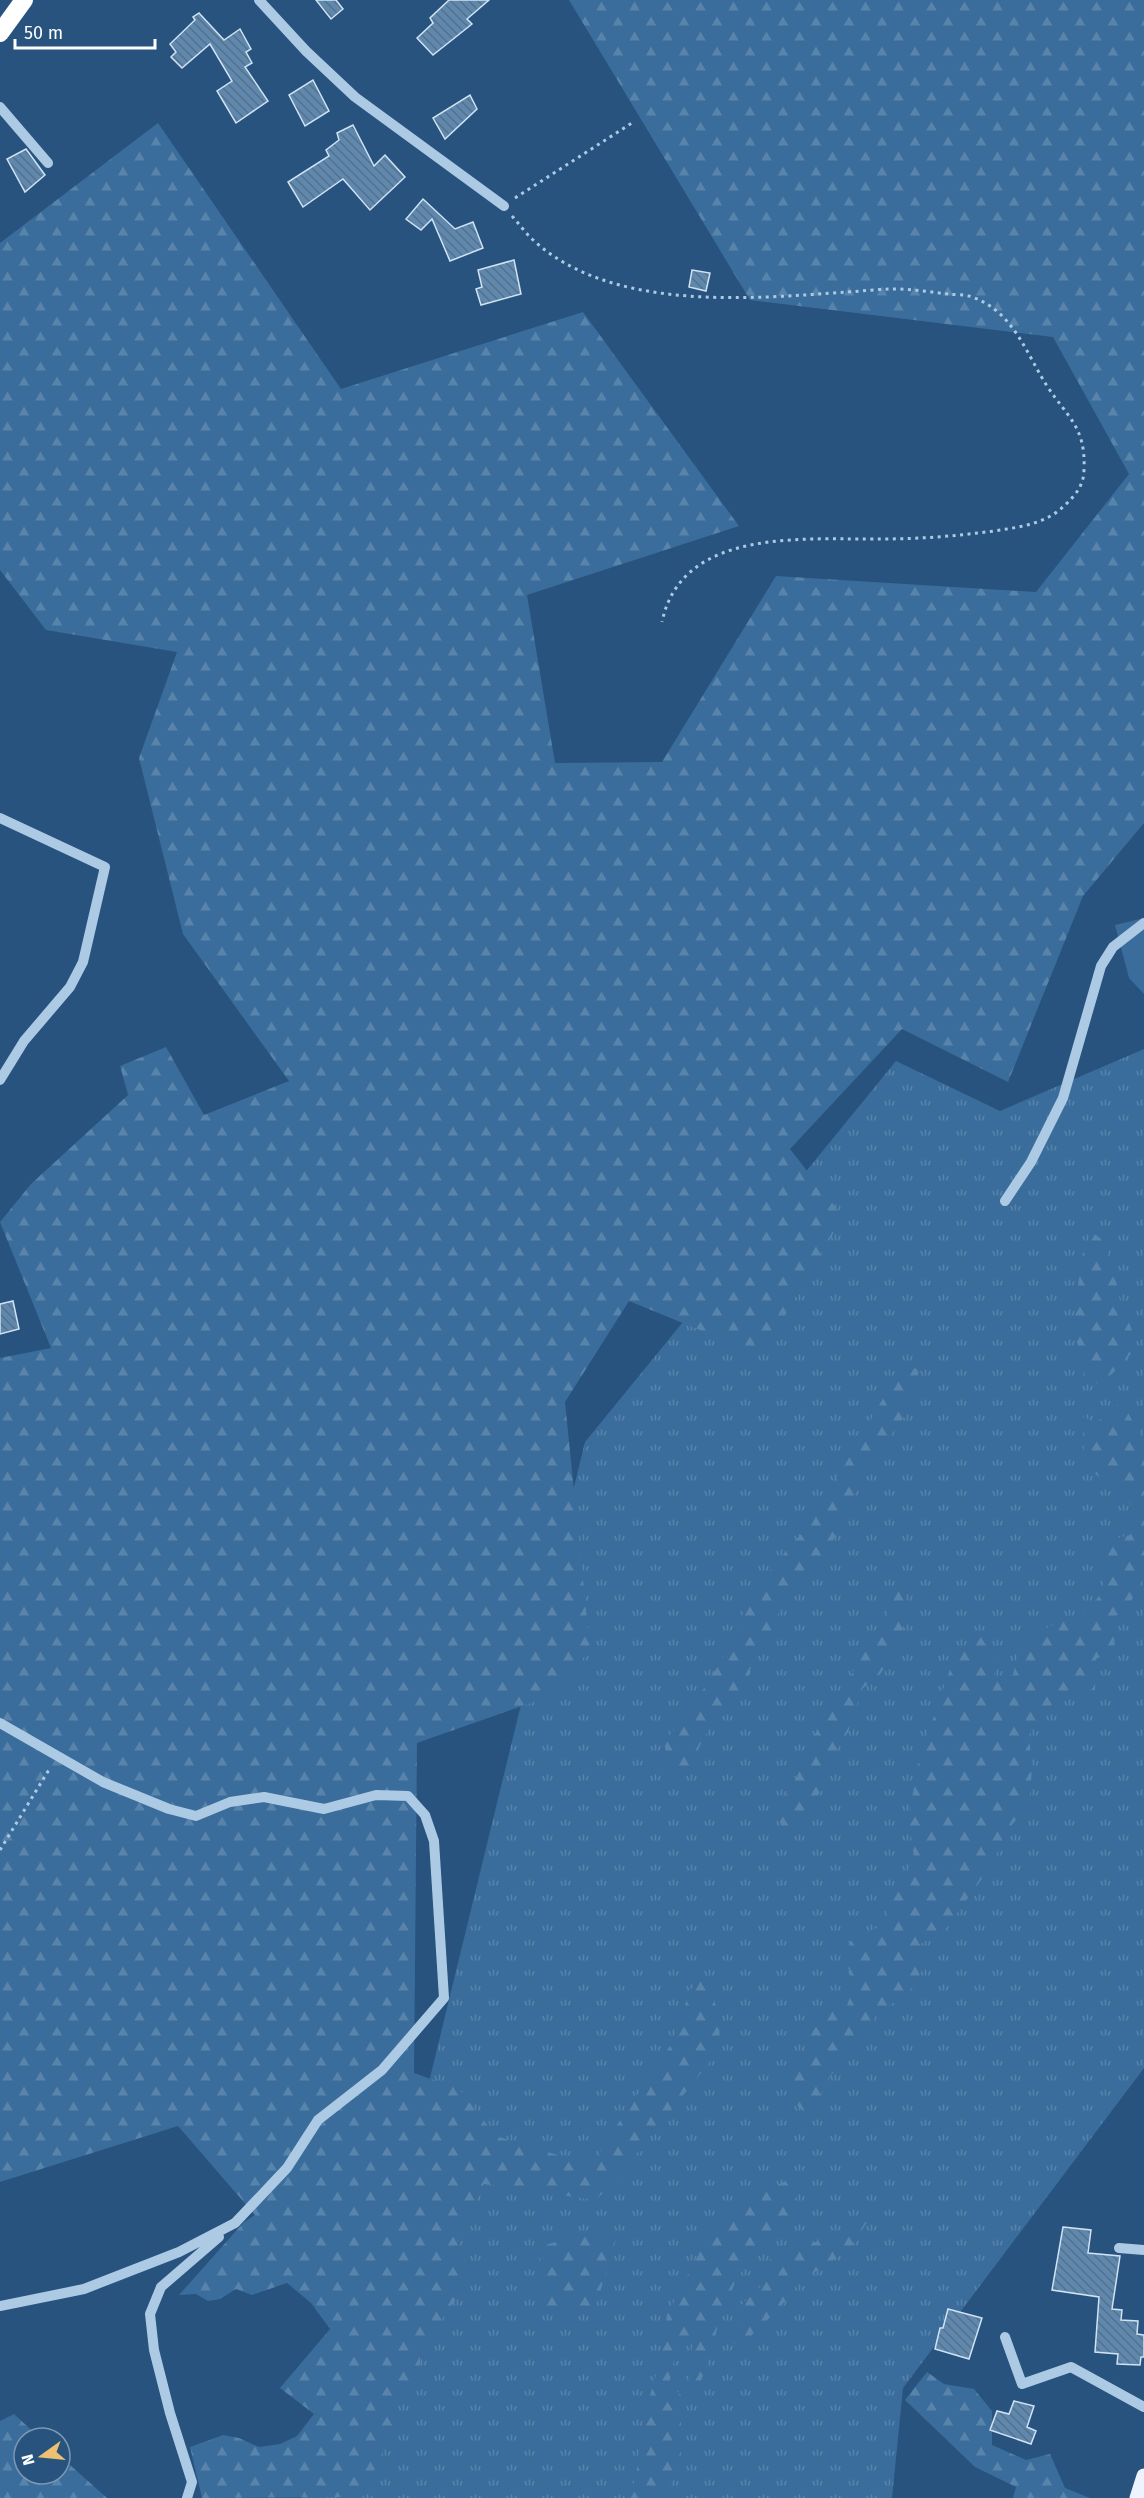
<svg xmlns="http://www.w3.org/2000/svg" width="1144" height="2498" font-family="'Fira Sans',sans-serif">
	<style>
		.grass { fill: url(#grass-tufts) }
		.forest { fill: url(#forest-firs) }
		.park { fill: #3a6d9b }
		.building { fill: url(#building-back-hatch); stroke: #cfe3f4; stroke-width: 1.5 }
		.lines { fill: none; stroke-linecap: round; stroke-linejoin: round }
		.path { stroke: #adcae5; stroke-width: 3; stroke-dasharray: 3 4.5; stroke-linecap: butt }
		.minor { stroke: #adcae5; stroke-width: 10 }
		.major { stroke: #edf4fd; stroke-width: 15 }
		.highway { stroke: #fff; stroke-width: 18 }
	</style>
	<defs>
		<pattern id="grass-tufts" width="24" height="20" patternUnits="userSpaceOnUse" patternTransform="scale(1.5)"><rect width="24" height="20" fill="#3a6d9b"/><path d="M3 7l-1-3M5 7V3M7 7l1-3M15 17l-1-3M17 17v-4M19 17l1-3" fill="none" stroke="#5883aa"/></pattern>
		<pattern id="forest-firs" width="22" height="20" patternUnits="userSpaceOnUse" patternTransform="scale(1.5)"><rect width="22" height="20" fill="#3a6d9b"/><path d="M5 1l3.5 6h-7zM16 11l3.5 6h-7z" fill="#5883aa"/></pattern>
		<pattern id="building-back-hatch" width="6" height="6" patternUnits="userSpaceOnUse" patternTransform="scale(1.5)"><rect width="6" height="6" fill="#5f88ae"/><path d="M-1 5l2 2M0 0l6 6M5-1l2 2" fill="none" stroke="#577087"/></pattern>
	</defs>
	<rect width="100%" height="100%" fill="#27537e"/>
	<path class="grass" d="M1144 1049V2068L903 2388 892 2498H302L379 2287 585 1442 896 1061 1000 1111Z"/>
	<path class="forest" d="M569 0H1144V823L1083 896 1008 1082 902 1029 790 1149 843 1217 761 1355 629 1301 565 1402 590 1649 556 1694 417 1743 414 2073 459 2089 496 2136 593 2166 607 2140 674 2040 690 1990 707 1976 719 2017 720 2049 618 2177 596 2200 484 2184 457 2239 465 2255 466 2285 420 2351V2373L402 2386C392 2431 384 2456 359 2497L202 2498 190 2447 223 2435 239 2438 259 2447 280 2444 297 2436 314 2414 280 2388 330 2329 311 2303 287 2283 252 2295 236 2289 220 2299 208 2301 196 2294 179 2295 244 2222 255 2215 178 2126 0 2182V1358L51 1348 0 1222 31 1184 128 1095 120 1066 166 1047 204 1115 289 1081 183 934 139 758 177 652 46 630 0 570V243L158 123 341 389 583 312 739 526 527 595 555 763 662 762 776 576 1036 592 1129 474 1053 337 750 300Z
		M1092 1232 1105 1242 1111 1258 1120 1300 1132 1330 1136 1349C1125 1359 1109 1380 1099 1384L1084 1377 1074 1326 1080 1266 1084 1248Z
		M901 1367 920 1369 904 1417 862 1476 828 1552 812 1578 779 1607 776 1630 753 1659 745 1689 723 1708 703 1739 689 1769 670 1770 664 1743 710 1680 738 1630 748 1596 814 1519Z
		M1122 1401 1144 1443V1577L1129 1605 1113 1619 1115 1650 1096 1659 1095 1690 1065 1694 1040 1715 1029 1735 1032 1770 1029 1803 1008 1830 991 1866 945 1930 920 1944C921 1951 924 1961 922 1968 916 1990 898 2003 878 2010L871 2028 845 2054 825 2085 815 2109 803 2111 790 2098C796 2066 807 2038 821 2009L846 2008 855 1984 844 1958 852 1938 879 1927 914 1858 909 1818 917 1767 939 1701 950 1669 964 1646 979 1635 992 1652 995 1680 1013 1675 1022 1633 1045 1629 1066 1617 1080 1621 1099 1596 1111 1561 1095 1554 1101 1542 1130 1535 1137 1513 1120 1489 1085 1468 1082 1416 1096 1423Z
		M902 1577 907 1610 899 1647 880 1674 862 1689 848 1732 829 1763 822 1789 800 1823 783 1828 775 1813 793 1785 825 1712 850 1678 867 1644 890 1608Z
		M791 2179 797 2196 784 2229 755 2250 736 2280 718 2324 712 2351 701 2381 688 2383 694 2328 675 2356 669 2384 681 2395V2469L662 2498H628L636 2477 643 2419 658 2368 667 2315 709 2233 751 2196Z
		M871 2202 881 2207 865 2225 849 2250 799 2282 776 2313 759 2326 748 2340 734 2344 740 2306 760 2287 768 2262 781 2247C826 2246 841 2232 871 2202Z
		M618 2233 593 2315 543 2306 538 2247 577 2236Z
		M927 2372 944 2384 974 2389 992 2411V2445L1026 2460 1050 2454 1065 2488 1090 2498H1013L1016 2487 975 2467 905 2400Z
		M14 2414 40 2438H24V2474H60V2456L107 2498H0V2421Z"/>
	<path class="park" d="M1144 918V994L1129 978 1115 925Z"/>
	<path class="building" d="M316 0H336L343 9 331 19Z
		M449 0H489L467 19 472 24 433 55 417 38 433 23 430 18Z
		M199 13 224 40 240 29 251 49 246 52 252 63 245 67 268 101 236 123 217 91 232 81 210 44 182 68 171 57 176 52 170 44 195 20 193 17Z
		M313 80 329 111 305 126 289 95Z
		M470 95 477 109 445 139 433 118Z
		M353 125 374 166 385 155 405 177 370 210 343 179 303 207 288 182 329 156 326 150 339 140 337 133Z
		M26 149 45 175 25 192 7 159Z
		M423 199 455 229 473 222 483 248 450 261 432 219 421 230 406 219Z
		M514 260 521 294 481 305 476 289 482 287 478 270Z
		M692 270 710 273 706 291 689 287Z
		M13 1301 19 1329 0 1334V1304Z
		M1063 2227 1091 2230 1088 2253 1120 2256 1112 2309 1122 2310 1121 2320 1138 2321 1137 2334 1144 2335V2357H1141L1140 2365 1117 2364 1118 2354 1095 2352 1099 2297 1052 2290Z
		M948 2309 982 2318 969 2359 935 2349 940 2328H943Z
		M1014 2401 1034 2406 1027 2427 1036 2431 1031 2444 990 2430 997 2411 1009 2414Z"/>
	<g class="lines">
		<path class="path" d="M515 198 635 121
			M512 216C519 224 525 232 532 239 610 312 749 299 847 292 863 291 879 289 894 289 912 289 930 292 948 294 955 295 965 294 972 297 1013 311 1026 353 1047 386 1068 418 1086 427 1084 470 1084 484 1076 495 1065 505 1046 524 1020 527 994 531 956 536 920 539 881 539 807 540 682 526 662 622
			M0 1850 50 1768"/>
		<path class="minor" d="M259 0 306 51 355 97 504 206
			M0 107 48 163
			M0 818 105 867 83 962 70 987 24 1041 0 1080
			M1005 1201 1031 1162 1063 1098 1101 966 1113 947 1144 923
			M0 1723 103 1782 169 1809 196 1816 230 1802 264 1797 324 1809 376 1795 408 1796 425 1815 434 1841 444 1998 382 2070 318 2120 287 2168 235 2223 179 2252 84 2289 0 2306
			M1119 2248 1144 2250
			M1005 2337 1022 2384 1071 2367 1144 2407
			M187 2498 192 2482 170 2413 154 2350 150 2314 161 2287 219 2237"/>
		<path class="major" d="M1137 2498 1144 2476"/>
		<path class="highway" d="M0 33 24 0"/>
	</g>
	<g transform="translate(42 2456) rotate(255)"><circle r="28" fill="#27537e" stroke="#7d98b2" stroke-width="1.5"/>
	<path d="M0-4.5L10 22L0 15L-10 22Z" fill="#edc172"/>
	<text y="-9" font-size="16" font-weight="bold" text-anchor="middle" fill="#ffffff">N</text>
	</g>
	<path d="M15 39v9h140v-9" fill="none" stroke="#ffffff" stroke-width="3"/>
	<text x="24" y="39" font-size="18" fill="#ffffff" stroke="#27537e" stroke-width="4.5" paint-order="stroke">50 m</text>
</svg>
